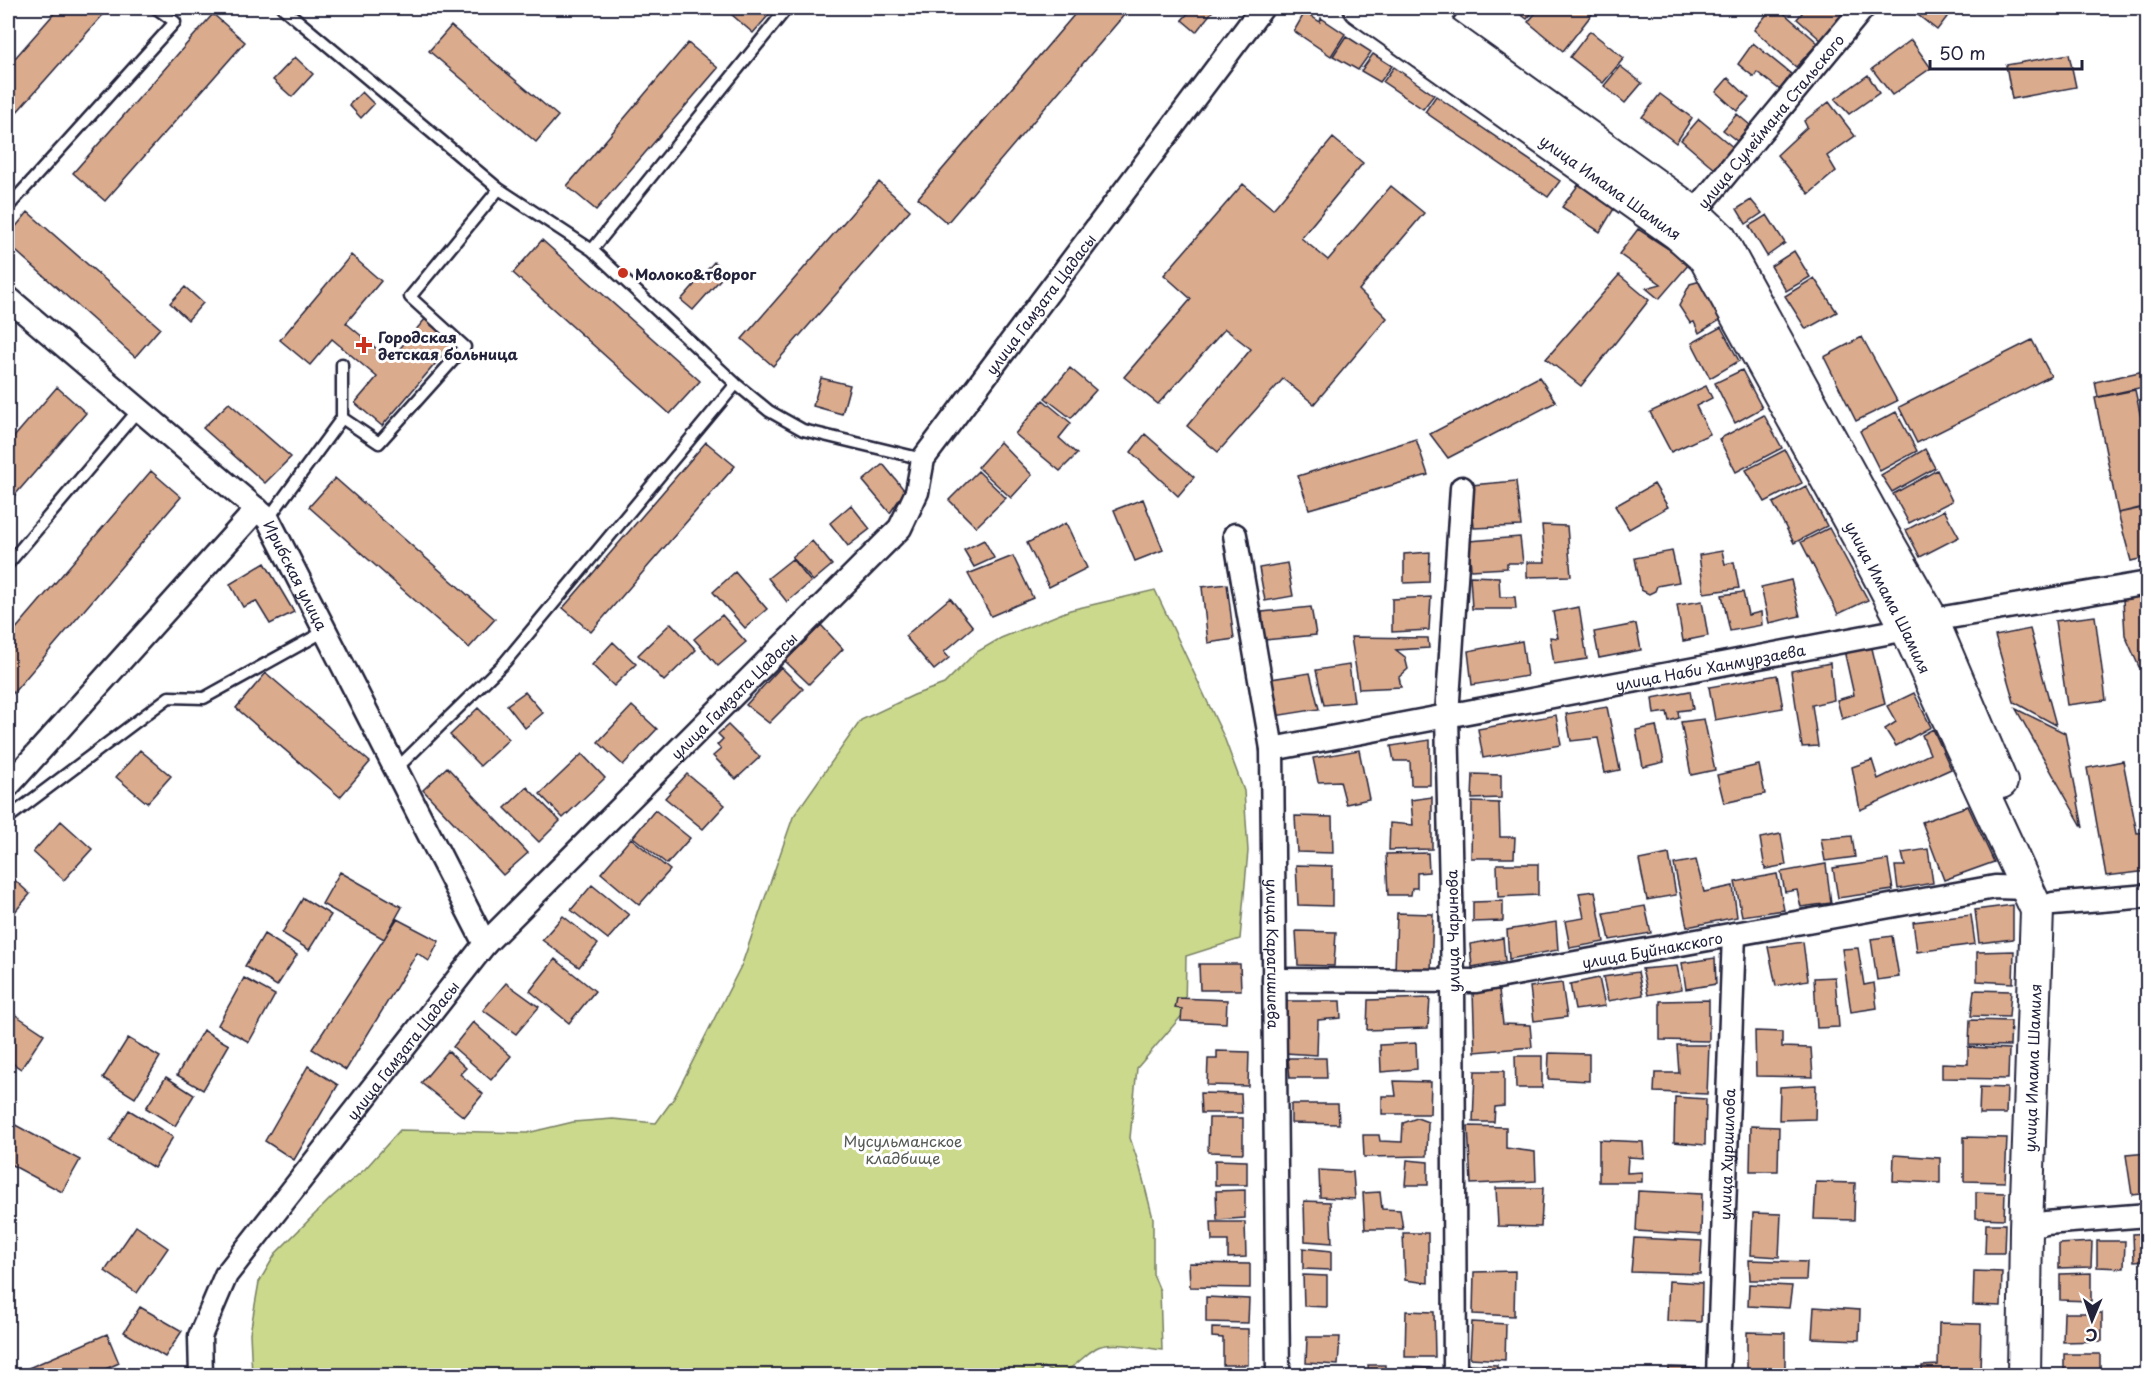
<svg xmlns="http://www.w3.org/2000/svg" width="2155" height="1383" font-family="'Playpen Sans',sans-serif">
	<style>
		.green { fill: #cad98c; stroke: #767e64; stroke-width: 1.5 }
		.building { fill: #dbab8d; stroke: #22223b; stroke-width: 1.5 }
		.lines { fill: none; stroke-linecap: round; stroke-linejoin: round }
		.lane-casing { stroke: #22223b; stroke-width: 15 }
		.street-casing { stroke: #22223b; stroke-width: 27 }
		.secondary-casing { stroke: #22223b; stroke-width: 36 }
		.lane { stroke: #fff; stroke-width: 10 }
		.street { stroke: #fff; stroke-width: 22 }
		.secondary { stroke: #fff; stroke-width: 32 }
		.poi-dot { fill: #c8321e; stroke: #fff; stroke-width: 2 }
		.labels { text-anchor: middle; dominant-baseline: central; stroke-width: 6; stroke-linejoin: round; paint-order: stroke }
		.street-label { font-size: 15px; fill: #22223b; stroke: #fff }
		.poi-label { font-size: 15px; font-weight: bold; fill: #22223b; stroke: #fff; text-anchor: start }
		.park-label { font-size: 15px; fill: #545953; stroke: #fff }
	</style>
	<rect width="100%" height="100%" fill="#fff"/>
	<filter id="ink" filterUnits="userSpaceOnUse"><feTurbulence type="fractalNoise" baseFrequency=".0167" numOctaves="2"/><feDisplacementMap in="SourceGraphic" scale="12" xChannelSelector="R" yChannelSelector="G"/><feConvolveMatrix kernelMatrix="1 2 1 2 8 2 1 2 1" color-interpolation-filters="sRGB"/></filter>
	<g filter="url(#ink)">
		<path class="green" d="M1155 590 1224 737 1244 791 1248 851 1240 939 1186 956 1185 1012 1137 1068 1130 1138 1140 1168 1153 1218V1274L1160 1291 1162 1350C1146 1348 1109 1340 1096 1348 1078 1359 1079 1367 1056 1374L1043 1367 1038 1376H252L250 1333 259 1282 276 1253 332 1197 365 1169 400 1130 527 1133 573 1122 613 1119 656 1123 674 1098 742 964 793 817 861 720 914 695 944 684 975 653 1001 638 1070 610Z"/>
		<path class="building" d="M59 8H109L8 122V66Z
			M724 8H775L753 33Z
			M1080 8H1130L947 223 918 198Z
			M1193 8H1215L1196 32 1182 20Z
			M1512 8H1536L1527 19Z
			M1540 8 1562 9 1564 8H1593L1596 9 1563 51 1528 22Z
			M1772 8H1778L1818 43 1796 67 1754 30Z
			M1806 8H1848L1822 41 1797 19Z
			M1923 8H1954L1937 30 1918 15Z
			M1305 12 1320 22 1321 18 1345 34 1331 56 1294 31Z
			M213 14 245 42 105 201 73 173Z
			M451 26 558 116 536 142 429 51Z
			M1590 31 1624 58 1603 83 1570 57Z
			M1346 36 1371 52 1358 70 1333 56Z
			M1911 40 1931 68 1892 95 1872 69Z
			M688 43 718 68 596 210 567 186Z
			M1753 43 1791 74 1780 90 1757 72 1754 77 1738 64Z
			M1373 54 1392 66 1380 82 1361 71Z
			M2069 54 2076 87 2012 99 2006 65Z
			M295 57 313 74 292 97 273 80Z
			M1620 66 1642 83 1625 103 1604 86Z
			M1394 67 1434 95 1423 109 1383 82Z
			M1868 75 1879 93 1849 114 1835 99Z
			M1728 78 1749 98 1737 111 1716 92Z
			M362 92 374 104 361 118 349 105Z
			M1660 94 1692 118 1676 143 1642 117Z
			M1436 96 1560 181 1548 197 1425 112Z
			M2148 96V128L2141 97Z
			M1829 102 1855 136 1827 156 1836 171 1809 194 1777 155 1807 127 1804 121Z
			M1737 114 1750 125 1737 141 1723 130Z
			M1699 119 1734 148 1716 170 1681 140Z
			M1333 138 1363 163 1301 238 1328 260 1391 186 1424 213 1359 290 1387 318 1314 404 1283 379 1218 452 1187 426 1251 349 1225 329 1158 404 1124 377 1191 299 1164 275 1243 184 1273 209Z
			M879 182 910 210 773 366 742 339Z
			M1579 184 1615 207 1600 232 1562 207Z
			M1751 200 1762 213 1746 224 1737 209Z
			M28 212 160 328 135 357 8 244V236Z
			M1767 215 1785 243 1767 256 1749 226Z
			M1638 229 1690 263 1659 299 1646 288 1661 284 1619 254Z
			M542 240 700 381 670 414 513 273Z
			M1794 251 1810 277 1786 291 1771 266Z
			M351 255 381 281 346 323 390 360 426 318 454 342 382 426 355 403 377 377 332 339 310 365 280 340Z
			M714 262 726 273 693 310 681 300Z
			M1619 275 1649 300 1581 386 1546 359Z
			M1814 278 1837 312 1806 329 1785 296Z
			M1708 279 1725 317 1699 333 1694 322 1690 323 1679 306 1690 284Z
			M185 287 203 303 188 320 170 303Z
			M1721 327 1739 361 1710 378 1692 343Z
			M1862 337 1897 401 1856 421 1824 357Z
			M2032 340 2051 376 1917 443 1899 407Z
			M1070 368 1096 390 1071 418 1045 398Z
			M1742 370 1762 408 1735 423 1715 383Z
			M2148 370V386L2098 397 2095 382Z
			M1539 377 1556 402 1448 458 1430 434Z
			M821 378 850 385 842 414 813 406Z
			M1706 386 1712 398 1696 406 1710 434 1671 452 1650 412Z
			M57 387 86 413 8 503V444Z
			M2135 390 2148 450V507L2118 513 2095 398Z
			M1043 400 1071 423 1059 438 1077 454 1060 471 1015 434Z
			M229 403 291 457 265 483 203 428Z
			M1896 412 1917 451 1880 471 1860 431Z
			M1764 415 1782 448 1736 472 1719 439Z
			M1145 434 1194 477 1178 496 1131 452Z
			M1416 439 1428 475 1309 509 1298 476Z
			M706 442 735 466 591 632 563 608Z
			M1000 442 1032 475 1011 498 978 467Z
			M1925 449 1935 468 1892 492 1881 475Z
			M1785 450 1802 483 1765 502 1746 470Z
			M883 464 905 491 890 513 863 481Z
			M1937 470 1952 501 1909 523 1893 494Z
			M151 471 181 497 8 699V638Z
			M978 471 1006 498 976 527 949 500Z
			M335 478 495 619 469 648 309 507Z
			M1516 481 1521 526 1474 528 1471 485Z
			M1654 484 1668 507 1629 529 1615 506Z
			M1806 486 1827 526 1794 543 1773 503Z
			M1143 499 1163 550 1135 561 1114 510Z
			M851 505 870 529 848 546 830 523Z
			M2148 506V557L2131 561 2118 513Z
			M1944 510 1959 537 1920 557 1906 530Z
			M1066 523 1087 568 1049 587 1027 543Z
			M1542 525 1567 526 1571 576 1527 577V562H1545Z
			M1829 528 1868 600 1838 614 1801 542Z
			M1520 537 1523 563H1507V568L1471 570 1469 541Z
			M984 540 994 558 974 567 964 550Z
			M812 541 832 565 813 581 792 557Z
			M1672 551 1679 582 1657 586 1655 591 1649 594 1641 590 1635 558Z
			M1722 551 1725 564 1734 562 1739 588 1704 593 1699 555Z
			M1430 552 1429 582 1404 583V554Z
			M1013 556 1033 598 991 616 968 574Z
			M792 559 811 582 787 602 768 578Z
			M265 563 294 612 270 624 256 601 243 607 230 584Z
			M1287 563 1293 596 1265 601 1259 568Z
			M735 572 767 609 745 628 713 592Z
			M1470 576 1499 577 1500 597H1515L1516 609H1472Z
			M1791 580 1800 616 1769 623 1761 587Z
			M1227 584 1234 639 1208 643 1202 587Z
			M1743 592 1748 615 1761 612 1762 625 1730 631 1722 595Z
			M2148 595V665L2139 667 2125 635 2123 600Z
			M1431 597 1429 630 1392 632V599Z
			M950 598 973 627 944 652 949 658 934 670 905 636Z
			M1702 601 1708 636 1683 641 1677 605Z
			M1311 607 1316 635 1265 640 1262 612Z
			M1579 607 1587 659 1554 664 1550 637 1558 638 1553 612Z
			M722 615 746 642 718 666 694 639Z
			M2095 616 2106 700 2067 705 2055 621Z
			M671 623 696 650 664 681 638 655Z
			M1636 624 1641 650 1599 658 1594 632Z
			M821 625 843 649 809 684 785 661Z
			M2030 629 2056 725 2014 702 1995 636Z
			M1351 637 1428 638 1429 648 1396 650 1405 657 1408 669 1399 677 1401 687 1359 689Z
			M1522 641 1527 676 1472 685 1468 651Z
			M613 642 636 664 614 686 592 665Z
			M1871 644 1885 704 1842 719 1837 700 1854 695 1844 650Z
			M1830 663 1834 700 1812 705 1818 746 1802 747 1791 671Z
			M1349 665 1354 702 1324 705 1316 670Z
			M781 667 803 689 769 723 746 705Z
			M266 673 370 762 340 797 236 708Z
			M1310 673 1319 709 1275 716 1271 679Z
			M1777 675 1783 708 1715 720 1709 687Z
			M1690 691 1693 709 1678 711 1679 718 1669 721 1667 712 1654 714 1652 698Z
			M525 692 543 713 525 728 507 705Z
			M1914 693 1931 727 1896 746 1885 729 1896 722 1887 706Z
			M632 706 657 729 623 765 598 742Z
			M1607 707 1620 770 1605 773 1598 738 1571 741 1566 714Z
			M478 708 509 739 480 766 450 735Z
			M2016 709 2065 733 2083 828Z
			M1556 715 1561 745 1483 758 1478 729Z
			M1704 719 1715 770 1691 775 1681 722Z
			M728 725 760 757 736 779 713 756 721 749 717 745 723 739 718 734Z
			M1656 726 1664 762 1643 767 1636 730Z
			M1933 729 1951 769 1860 810 1852 767 1872 760 1878 779 1930 754 1922 735Z
			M1430 740V785H1411L1410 761H1394L1391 746Z
			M140 750 171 776 147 803 116 777Z
			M1359 750 1369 799 1346 804 1340 781 1318 782 1313 758Z
			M582 754 605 778 563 818 540 794Z
			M2123 761 2137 833 2148 832V871L2106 876 2087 768Z
			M1759 765 1765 794 1724 803 1717 775Z
			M447 767 528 853 503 875 423 790Z
			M687 774 725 805 703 829 665 798Z
			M1473 774 1501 775V798L1472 799Z
			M527 787 560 821 539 842 505 808Z
			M1432 797V849L1389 850 1390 823 1413 825 1411 800Z
			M1472 802 1499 803 1500 837H1515L1514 858H1471Z
			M1968 806 1994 862 1944 880 1922 822Z
			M655 810 690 838 667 864 633 837Z
			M1295 816 1332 817 1333 853 1297 852Z
			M61 821 92 849 64 880 33 852Z
			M1781 834 1786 865 1765 869 1760 838Z
			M1852 836 1855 857 1825 861 1821 839Z
			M631 838 670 870 639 905 601 873Z
			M1928 849 1933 883 1898 889 1895 866H1905L1902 853Z
			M1428 853 1429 872 1417 873V888H1412L1411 895H1388L1386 854Z
			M1669 854 1676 895 1647 900 1639 860Z
			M1696 860 1704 892 1733 886 1737 917 1687 927 1674 864Z
			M1888 860 1893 890 1838 898 1833 868Z
			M1497 864H1538V895L1498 897Z
			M1826 864 1831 903 1801 907 1797 890 1785 892 1781 872Z
			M1296 865 1332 866V906L1298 905Z
			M340 872 402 907 384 939 322 904Z
			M8 874 30 894 8 920Z
			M1777 874 1784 910 1742 916 1735 882Z
			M592 885 629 915 608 939 571 910Z
			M1595 891 1604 942 1570 948 1565 921 1584 918 1579 893Z
			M303 898 331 915 309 950 282 933Z
			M1503 901V921L1473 922V902Z
			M2013 905V939L1979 943 1975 910Z
			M1645 906 1651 933 1610 940 1604 913Z
			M1397 913 1433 914 1431 971 1395 970Z
			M1971 915 1975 944 1917 952 1913 922Z
			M563 916 598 944 579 967 542 940Z
			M397 919 439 941 429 961 417 953 346 1070 312 1049Z
			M1556 922 1558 950 1509 959 1507 930Z
			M1296 931 1336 932 1334 966 1298 965Z
			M264 934 297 955 277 986 245 966Z
			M1892 936 1899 977 1877 980 1871 939Z
			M1503 938 1505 961 1472 967 1470 944Z
			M1803 942 1808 980 1776 986 1768 947Z
			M1858 948 1864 985 1874 983 1877 1008 1851 1012 1842 949Z
			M2014 951 2013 983 1977 981V952Z
			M1715 958 1716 984 1686 989 1682 963Z
			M555 959 595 991 569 1023 530 991Z
			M1199 964H1240L1241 990H1200Z
			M1677 966 1682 989 1648 995 1642 969Z
			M1638 972 1643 995 1608 1001 1603 977Z
			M1835 977 1839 1027 1817 1028 1814 978Z
			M244 978 275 995 249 1042 218 1025Z
			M1599 978 1605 1006 1575 1010 1570 984Z
			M506 983 539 1007 516 1034 483 1010Z
			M1562 983 1567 1017 1534 1021 1530 987Z
			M1499 990 1503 1024 1530 1025 1532 1047 1475 1052 1473 992Z
			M1974 990 2011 991 2009 1017 1971 1016Z
			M1177 998 1227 1000 1226 1023 1181 1021 1182 1009 1175 1008Z
			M1430 998 1428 1028 1367 1030 1368 1000Z
			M1709 1000V1041L1660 1040V1001Z
			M1287 1001H1340L1341 1018 1318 1020 1317 1055 1285 1053Z
			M8 1010 44 1034 21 1069 8 1060Z
			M1970 1020 2011 1021 2010 1046 1969 1045Z
			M473 1022 511 1056 491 1080 453 1047Z
			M203 1030 229 1045 203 1090 177 1075Z
			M1755 1031 1782 1032V1047L1811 1048 1813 1077 1756 1076Z
			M128 1038 160 1057 135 1098 103 1078Z
			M1416 1043 1417 1069 1381 1072 1380 1045Z
			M1677 1045H1709L1707 1094 1654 1092 1655 1073H1679Z
			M1968 1047 2009 1049 2008 1079 1942 1078V1063L1968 1064Z
			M448 1051 466 1068 460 1074 483 1094 464 1117 421 1083Z
			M1217 1051 1249 1052 1248 1086 1207 1085 1208 1059H1217Z
			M1549 1053 1589 1054V1081L1548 1079Z
			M1515 1056H1542V1088H1516Z
			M1288 1058H1326L1327 1078H1290Z
			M308 1066 338 1085 294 1160 265 1141Z
			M1475 1071H1504V1106L1495 1107 1494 1122H1473Z
			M166 1077 194 1095 175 1126 146 1108Z
			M1394 1081 1431 1082 1430 1114H1382V1096H1396Z
			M1816 1085 1815 1119 1779 1120 1780 1087Z
			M1980 1087 2007 1088 2006 1114H1979Z
			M1200 1093 1241 1094 1242 1113H1201Z
			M1675 1097 1706 1099 1705 1145 1674 1142Z
			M1291 1104H1338L1339 1124 1291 1123Z
			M129 1110 173 1137 154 1168 110 1141Z
			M1209 1118H1243V1153L1208 1152Z
			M1417 1118 1428 1122 1427 1156 1364 1157 1363 1135H1379L1380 1141 1402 1142 1403 1123Z
			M8 1121 80 1160 62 1192 8 1163Z
			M1468 1126 1506 1127V1148L1535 1152 1536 1181 1471 1184Z
			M1751 1126 1779 1127 1778 1171H1750Z
			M1964 1137 2007 1138 2005 1182 1964 1181Z
			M1599 1140 1643 1142 1644 1158 1628 1157 1627 1173 1642 1172V1182H1599Z
			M2148 1153V1193L2132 1195 2126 1155Z
			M1894 1155 1940 1158V1183L1893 1181Z
			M1215 1160 1247 1161V1185H1215Z
			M1407 1160 1428 1162V1185H1405Z
			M1319 1170 1353 1172 1355 1199 1320 1197Z
			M1816 1182 1855 1183 1854 1220 1814 1219Z
			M1496 1188H1543L1541 1227 1498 1226Z
			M1245 1190V1218L1217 1220 1216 1191Z
			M1638 1191 1702 1194 1701 1235 1636 1231Z
			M1380 1192 1382 1209 1400 1210 1403 1229H1365L1363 1193Z
			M1976 1192 2005 1193 2004 1219 1976 1218Z
			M1304 1201 1330 1202 1332 1243 1305 1241Z
			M1753 1213 1781 1214 1779 1257 1751 1255Z
			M1211 1222H1245L1246 1257 1228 1258V1241H1212Z
			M1986 1224H2005L2004 1253H1985Z
			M136 1226 168 1248 137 1293 105 1271Z
			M1403 1233H1428V1283L1405 1280Z
			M2148 1233V1260L2134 1261 2133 1234Z
			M1634 1238 1702 1241 1700 1274 1631 1272Z
			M2097 1241H2125L2124 1268 2097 1267Z
			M2092 1242 2091 1267 2059 1268V1244Z
			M1303 1248 1331 1251V1270L1303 1269Z
			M1749 1260 1807 1262 1806 1280H1750Z
			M1189 1263 1250 1264V1288L1190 1287Z
			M1515 1271 1514 1316 1473 1314 1474 1272Z
			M1974 1271 2002 1272 2001 1306 1973 1305Z
			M2091 1273V1301L2060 1300V1274Z
			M1303 1275 1327 1276V1307L1304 1306Z
			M1669 1281 1702 1283 1701 1322 1667 1321Z
			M1749 1284 1792 1286 1789 1308 1748 1306Z
			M1206 1297 1249 1299 1248 1323 1206 1322Z
			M140 1307 182 1331 165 1357 124 1332Z
			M1814 1307 1860 1310 1859 1340 1812 1338Z
			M1406 1311 1434 1312 1435 1357H1405Z
			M2064 1313H2102V1341L2063 1342Z
			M1472 1322 1506 1324 1505 1360 1470 1358Z
			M1939 1323 1981 1324 1980 1376H1922V1366L1938 1365Z
			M1212 1328 1248 1329V1365H1223V1338L1212 1337Z
			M1747 1332 1785 1333V1376H1747Z
			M107 1334 119 1363 90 1376H10Z
			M1307 1337H1340L1338 1365 1306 1363Z
			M2064 1354H2100V1376H2064Z
			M1469 1364 1497 1365V1376H1468Z
			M1368 1365H1385V1376H1369Z
			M1407 1367 1430 1368V1376H1407Z
			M1669 1367 1700 1368V1376H1669Z
			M1212 1371 1252 1373V1376H1212Z"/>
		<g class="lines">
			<g class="lane-casing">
				<path id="lane" d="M283 8 499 189 592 250 736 384 769 411 803 430 923 459
					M8 207 175 22 156 8
					M592 250 787 8
					M342 418 379 443 465 347 410 297 499 189
					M268 519 342 418V364
					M8 564 140 408
					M396 769 505 662 736 384
					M8 818 169 697 204 698 325 631"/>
			</g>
			<g class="street-casing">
				<g id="street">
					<path d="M1424 35 1446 8"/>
					<path id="s1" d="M1684 225 1863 8"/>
					<path id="s2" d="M8 298 268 519 485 944"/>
					<path id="s3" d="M1235 535 1272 749 1278 1376"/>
					<path id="s4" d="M1272 749 1907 629 1932 620 2148 583"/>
					<path d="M8 786 257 509"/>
					<path d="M2053 904 2148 896"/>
					<path id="s5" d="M1274 980 1476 981 1995 887 2027 888"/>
					<path d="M2026 1228 2046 1223 2148 1215"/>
					<path id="s6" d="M201 1376 200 1336 226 1275 485 944 900 528 917 492 923 459 1262 8"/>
					<path d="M1455 1376 1453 981 1447 715 1462 488"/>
					<path id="s7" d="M1718 1376 1734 934"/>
				</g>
			</g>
			<g class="secondary-casing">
				<g id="secondary">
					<path id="s8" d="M1360 8 1678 234 1705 258 1858 536 1907 629 2037 910 2026 1228 2024 1376"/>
					<path d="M1409 8 1694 213 1720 238 1875 520 1932 620 2001 782"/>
				</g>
			</g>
			<use href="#lane" class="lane"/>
			<use href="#street" class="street"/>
			<use href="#secondary" class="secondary"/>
		</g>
	</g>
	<g class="poi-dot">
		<circle cx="623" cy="273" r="6"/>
		<path d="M361 336h6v6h6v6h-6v6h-6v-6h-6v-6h6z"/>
	</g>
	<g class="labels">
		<g class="street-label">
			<text stroke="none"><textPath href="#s1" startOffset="135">улица Сулеймана Стальского</textPath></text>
			<text stroke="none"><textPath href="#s8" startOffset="308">улица Имама Шамиля</textPath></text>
			<text stroke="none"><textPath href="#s6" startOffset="1382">улица Гамзата Цадасы</textPath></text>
			<text stroke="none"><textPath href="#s2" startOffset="404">Ирибская улица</textPath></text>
			<text stroke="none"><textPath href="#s8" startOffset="812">улица Имама Шамиля</textPath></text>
			<text stroke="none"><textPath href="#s4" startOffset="446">улица Наби Ханмурзаева</textPath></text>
			<text stroke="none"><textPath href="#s6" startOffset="878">улица Гамзата Цадасы</textPath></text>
			<text transform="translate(1452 931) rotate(-91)">улица Чаринова</text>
			<text stroke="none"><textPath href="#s5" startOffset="381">улица Буйнакского</textPath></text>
			<text stroke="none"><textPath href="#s3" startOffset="422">улица Карагишиева</textPath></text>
			<text stroke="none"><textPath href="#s6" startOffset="392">улица Гамзата Цадасы</textPath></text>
			<text transform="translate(2032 1068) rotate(-88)">улица Имама Шамиля</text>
			<text stroke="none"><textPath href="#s7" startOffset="222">улица Хуршилова</textPath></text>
		</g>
		<g class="poi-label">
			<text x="635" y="273">Молоко&amp;творог</text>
			<text x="378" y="336">Городская<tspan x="378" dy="17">детская больница</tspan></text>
		</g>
		<g class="park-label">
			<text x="903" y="1140">Мусульманское<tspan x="903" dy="17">кладбище</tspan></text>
		</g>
	</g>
	<rect width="2155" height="1383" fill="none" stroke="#fff" stroke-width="30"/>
	<rect x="15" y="15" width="2125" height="1353" fill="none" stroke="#22223b" stroke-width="2" filter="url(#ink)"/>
	<g transform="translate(2092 1320) rotate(182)" stroke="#ffffff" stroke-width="4.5" paint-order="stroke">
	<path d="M0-4.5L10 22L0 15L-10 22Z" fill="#22223b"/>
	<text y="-9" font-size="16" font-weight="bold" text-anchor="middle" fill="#22223b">С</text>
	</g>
	<path d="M1930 60v9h152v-9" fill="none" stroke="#22223b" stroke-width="3"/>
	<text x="1939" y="60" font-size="18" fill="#22223b" stroke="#ffffff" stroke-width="4.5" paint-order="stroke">50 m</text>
</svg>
